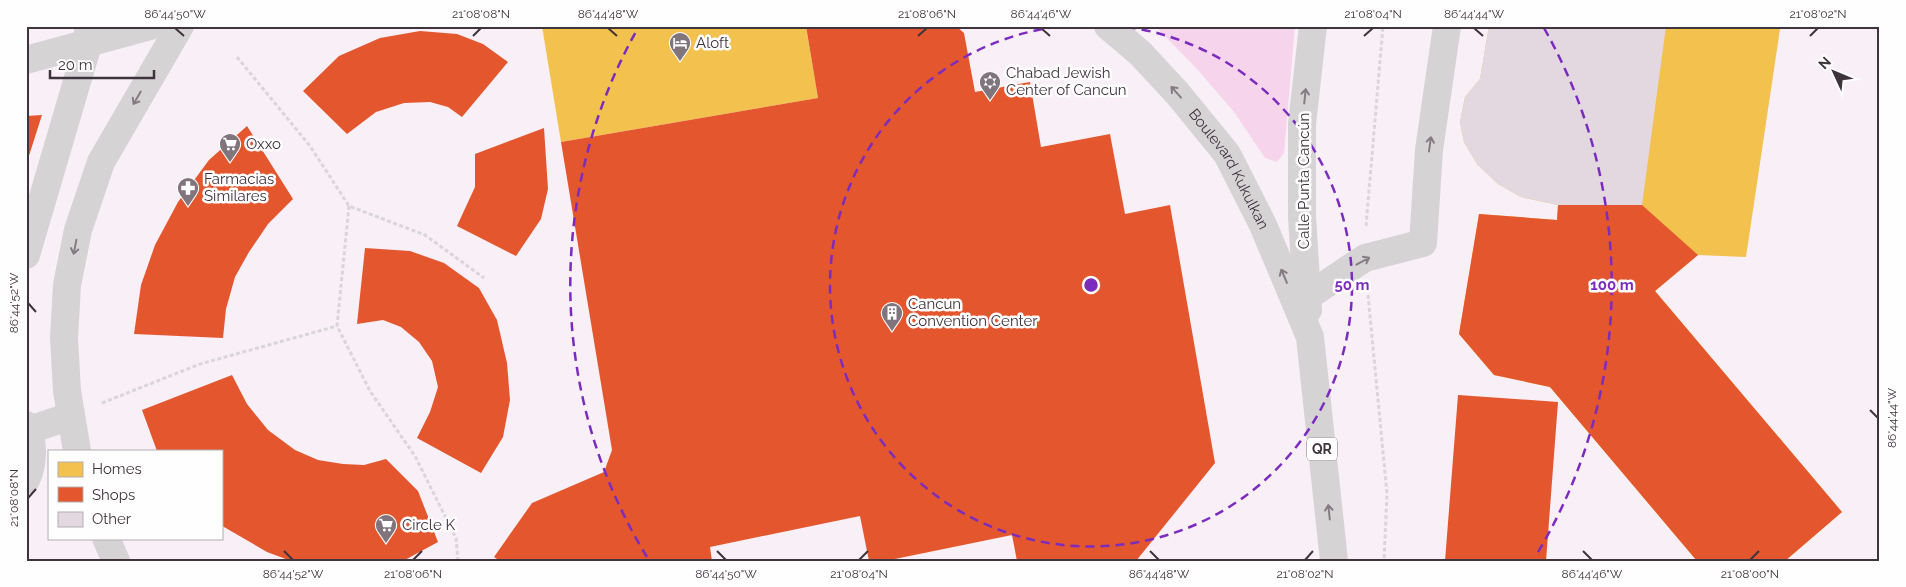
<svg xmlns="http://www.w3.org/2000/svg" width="1906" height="587" font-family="Raleway,sans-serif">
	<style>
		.green { fill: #f6d5ec }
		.homes { fill: #f2c14e }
		.shops { fill: #e4572e }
		.building { fill: #e3d8e0 }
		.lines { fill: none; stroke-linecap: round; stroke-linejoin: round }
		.path { stroke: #d9d6d8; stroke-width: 3; stroke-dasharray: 4 2.5; stroke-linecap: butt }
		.minor { stroke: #d6d3d5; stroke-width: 28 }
		.major { stroke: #d6d3d5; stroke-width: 28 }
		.oneway { stroke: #847c81 }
		.ticks { fill: none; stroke: #40343c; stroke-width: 2 }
		.ring { fill: none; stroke: #7b2cbf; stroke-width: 2.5; stroke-dasharray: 9 6 }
		.labels { text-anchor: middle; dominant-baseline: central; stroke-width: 5; stroke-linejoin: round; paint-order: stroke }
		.shield { fill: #fefefe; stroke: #797176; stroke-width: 1 }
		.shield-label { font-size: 14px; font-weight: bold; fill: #40343c }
		.poi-label { font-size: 15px; fill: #40343c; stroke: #fefefe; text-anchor: start }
		.street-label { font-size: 15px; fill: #40343c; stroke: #fefefe }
		.centre { fill: #7b2cbf; stroke: #fefefe; stroke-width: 2.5 }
		.ring-label { font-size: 15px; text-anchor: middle; font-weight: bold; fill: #7b2cbf; stroke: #fefefe; stroke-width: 5; stroke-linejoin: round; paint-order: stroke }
		.neatline { fill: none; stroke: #40343c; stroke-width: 2 }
		.ticks-label { font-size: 12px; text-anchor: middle; fill: #40343c }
	</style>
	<rect width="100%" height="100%" fill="#f9eff6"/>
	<path class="green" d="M1155 26H1295L1284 153 1277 162 1265 158 1234 112 1197 69Z"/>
	<path class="homes" d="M542 26H806L818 98 561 142Z
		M1489 26H1756L1780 29 1746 257 1698 255 1655 291 1842 512 1785 561H1697L1550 387 1494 375 1459 334 1479 214 1557 220 1558 205 1521 197 1498 184 1477 164 1464 142 1460 122 1465 97 1480 79Z"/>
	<path class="shops" d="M806 26H956L964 33 975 92 1030 82 1041 147 1110 134 1125 214 1170 205 1215 463 1136 561H1017L1012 535 885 561H869L860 516 710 547 712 561H500L494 557 532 503 604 472 612 450 561 142 818 98Z
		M420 31 457 34 483 44 508 62 462 117 448 107 430 102 404 103 376 112 347 134 303 91 339 56 380 38Z
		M42 115 27 162H26V116Z
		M247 126 293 199 268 224 249 252 235 277 226 309 223 338 134 334 141 285 155 245 178 202 209 160Z
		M544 128 548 189 541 219 516 256 457 226 475 187V154Z
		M1558 205H1642L1698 255 1655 291 1842 512 1785 561H1697L1550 387 1494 375 1459 334 1479 214 1557 220Z
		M365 248 410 251 444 263 479 288 497 320 507 363 510 400 503 437 481 473 417 438 430 412 438 387 432 361 419 342 401 327 383 320 357 324Z
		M232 375 247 404 268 430 295 450 318 460 343 464 364 465 386 459 418 491 438 542 403 561H291L267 552 224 527 221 524V451H157L142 410Z
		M1458 395 1558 402 1546 561H1445Z"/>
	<path class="building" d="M1489 26H1666L1642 205H1558L1521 197 1498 184 1477 164 1464 142 1460 122 1465 97 1480 79Z"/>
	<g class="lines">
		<path class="path" d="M237 57 310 146 349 206 425 235 484 278
			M349 206 337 326 370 391 415 456 456 538 458 561
			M1366 226 1383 26
			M1368 295 1387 494 1384 561
			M102 403 200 364 337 326"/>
		<path class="minor" d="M26 255 88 44V26
			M1307 297 1365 258 1423 243 1429 150 1447 26
			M1308 310 1302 217V124L1313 26
			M26 425C34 442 34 463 26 480
			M29 430 71 416"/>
		<g class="major">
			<path id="s1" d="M1108 26 1140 53 1178 94 1227 154 1263 225 1310 337 1334 561"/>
			<path d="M26 60 150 26"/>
			<path d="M77 451 67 391 64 338 67 285 78 230 101 162 180 26"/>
			<path d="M106 538 116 561"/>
		</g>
	</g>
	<defs><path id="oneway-shaft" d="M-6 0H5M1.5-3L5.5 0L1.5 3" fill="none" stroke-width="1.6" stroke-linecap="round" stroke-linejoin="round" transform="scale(1.25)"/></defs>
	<g class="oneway">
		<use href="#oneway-shaft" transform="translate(1176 92) rotate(-132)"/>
		<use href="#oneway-shaft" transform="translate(1305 96) rotate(-84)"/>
		<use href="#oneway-shaft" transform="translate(137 98) rotate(120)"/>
		<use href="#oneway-shaft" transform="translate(1430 144) rotate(-82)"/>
		<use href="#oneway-shaft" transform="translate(75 247) rotate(101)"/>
		<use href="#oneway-shaft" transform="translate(1363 261) rotate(-28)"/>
		<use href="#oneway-shaft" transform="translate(1284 276) rotate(-113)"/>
		<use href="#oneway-shaft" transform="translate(1329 512) rotate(-96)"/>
	</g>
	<path class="ticks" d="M175 28 184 36M608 28 617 36M1041 28 1050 36M1474 28 1483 36M473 36 481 28M918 36 927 28M1364 36 1373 28M1810 36 1818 28M28 303 36 312M1870 410 1878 418M28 498 36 489M284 551 293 560M717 551 726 560M1150 551 1159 560M1583 551 1592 560M413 560 422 551M859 560 868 551M1305 560 1313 551M1750 560 1759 551"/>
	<g class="ring">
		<path d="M1127 27A261 261 0 1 1 1055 27"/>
		<path d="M647 557A521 521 0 0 1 638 28M1544 28A521 521 0 0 1 1535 557"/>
	</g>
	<defs>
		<g id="hotel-pin" transform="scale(1.125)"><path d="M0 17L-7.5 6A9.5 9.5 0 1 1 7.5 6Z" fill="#81757d" stroke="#fefefe"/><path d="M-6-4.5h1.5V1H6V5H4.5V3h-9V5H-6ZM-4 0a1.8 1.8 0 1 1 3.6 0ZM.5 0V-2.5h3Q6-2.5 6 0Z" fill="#fff"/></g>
		<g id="synagogue-pin" transform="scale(1.125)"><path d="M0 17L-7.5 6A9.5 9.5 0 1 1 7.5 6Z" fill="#81757d" stroke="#fefefe"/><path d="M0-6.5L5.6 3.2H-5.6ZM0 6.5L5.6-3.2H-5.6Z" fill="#fff"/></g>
		<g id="supermarket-pin" transform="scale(1.125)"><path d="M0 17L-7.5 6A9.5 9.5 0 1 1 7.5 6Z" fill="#81757d" stroke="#fefefe"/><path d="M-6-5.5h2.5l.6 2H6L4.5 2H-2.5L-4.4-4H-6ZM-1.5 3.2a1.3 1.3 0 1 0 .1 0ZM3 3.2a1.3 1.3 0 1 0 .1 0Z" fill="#fff"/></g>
		<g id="pharmacy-pin" transform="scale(1.125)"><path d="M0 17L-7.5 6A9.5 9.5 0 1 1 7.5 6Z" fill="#81757d" stroke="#fefefe"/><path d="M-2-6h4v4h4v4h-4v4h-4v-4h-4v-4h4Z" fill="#fff"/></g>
		<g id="building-pin" transform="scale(1.125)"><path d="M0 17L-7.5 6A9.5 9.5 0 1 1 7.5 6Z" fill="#81757d" stroke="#fefefe"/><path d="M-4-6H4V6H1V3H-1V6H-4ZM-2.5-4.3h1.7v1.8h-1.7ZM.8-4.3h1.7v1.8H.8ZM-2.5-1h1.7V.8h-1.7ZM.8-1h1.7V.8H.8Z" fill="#fff"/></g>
	</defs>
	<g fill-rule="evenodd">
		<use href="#hotel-pin" x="680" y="43"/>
		<use href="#synagogue-pin" x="990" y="82"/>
		<use href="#supermarket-pin" x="230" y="144"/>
		<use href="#pharmacy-pin" x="188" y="188"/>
		<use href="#building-pin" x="892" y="313"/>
		<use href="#supermarket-pin" x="386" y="525"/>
	</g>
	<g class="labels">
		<rect class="shield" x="1307" y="437.5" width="30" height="23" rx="4"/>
		<g class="shield-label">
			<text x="1322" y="449">QR</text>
		</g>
		<g class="poi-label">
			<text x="696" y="43">Aloft</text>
			<text x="1006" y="73">Chabad Jewish<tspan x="1006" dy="17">Center of Cancun</tspan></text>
			<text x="246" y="144">Oxxo</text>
			<text x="204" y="179">Farmacias<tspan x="204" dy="17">Similares</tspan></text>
			<text x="908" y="304">Cancun<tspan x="908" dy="17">Convention Center</tspan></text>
			<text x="402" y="525">Circle K</text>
		</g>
		<g class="street-label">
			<text stroke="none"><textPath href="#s1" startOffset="189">Boulevard Kukulkan</textPath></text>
			<text transform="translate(1304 181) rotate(-90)">Calle Punta Cancún</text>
		</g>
	</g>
	<circle cx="1091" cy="285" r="8" class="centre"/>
	<g class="ring-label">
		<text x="1352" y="290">50 m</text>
		<text x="1612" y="290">100 m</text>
	</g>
	<rect width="1906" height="587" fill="none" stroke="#fefefe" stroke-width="55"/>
	<rect x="48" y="450" width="175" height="90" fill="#fefefe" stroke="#b2adb0"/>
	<rect x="58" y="462" width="25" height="15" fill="#f2c14e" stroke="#b2adb0"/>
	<text x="92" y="474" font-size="15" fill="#40343c">Homes</text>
	<rect x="58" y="487" width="25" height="15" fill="#e4572e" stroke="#b2adb0"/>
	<text x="92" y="500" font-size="15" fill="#40343c">Shops</text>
	<rect x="58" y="512" width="25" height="15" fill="#e3d8e0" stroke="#b2adb0"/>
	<text x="92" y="524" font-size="15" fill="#40343c">Other</text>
	<g transform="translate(1834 72) rotate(314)" stroke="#fefefe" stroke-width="4" paint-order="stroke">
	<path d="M0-4L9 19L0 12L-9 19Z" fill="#40343c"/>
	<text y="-8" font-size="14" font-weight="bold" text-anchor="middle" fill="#40343c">N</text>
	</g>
	<path d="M50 70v8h104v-8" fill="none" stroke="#40343c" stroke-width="2.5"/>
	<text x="58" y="70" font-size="15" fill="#40343c" stroke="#fefefe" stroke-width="4" paint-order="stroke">20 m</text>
	<rect x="28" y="28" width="1850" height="532" class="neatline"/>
	<g class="ticks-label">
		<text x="175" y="18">86°44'50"W</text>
		<text x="481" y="18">21°08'08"N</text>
		<text x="608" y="18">86°44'48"W</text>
		<text x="927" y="18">21°08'06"N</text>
		<text x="1041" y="18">86°44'46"W</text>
		<text x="1373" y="18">21°08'04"N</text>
		<text x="1474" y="18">86°44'44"W</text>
		<text x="1818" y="18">21°08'02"N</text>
		<text transform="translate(14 303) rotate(-90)" y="4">86°44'52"W</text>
		<text transform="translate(1892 418) rotate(-90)" y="4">86°44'44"W</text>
		<text transform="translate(14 498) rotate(-90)" y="4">21°08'08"N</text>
		<text x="293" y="578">86°44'52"W</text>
		<text x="413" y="578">21°08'06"N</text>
		<text x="726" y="578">86°44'50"W</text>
		<text x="859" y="578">21°08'04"N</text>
		<text x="1159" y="578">86°44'48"W</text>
		<text x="1305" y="578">21°08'02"N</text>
		<text x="1592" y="578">86°44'46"W</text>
		<text x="1750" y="578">21°08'00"N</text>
	</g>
</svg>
